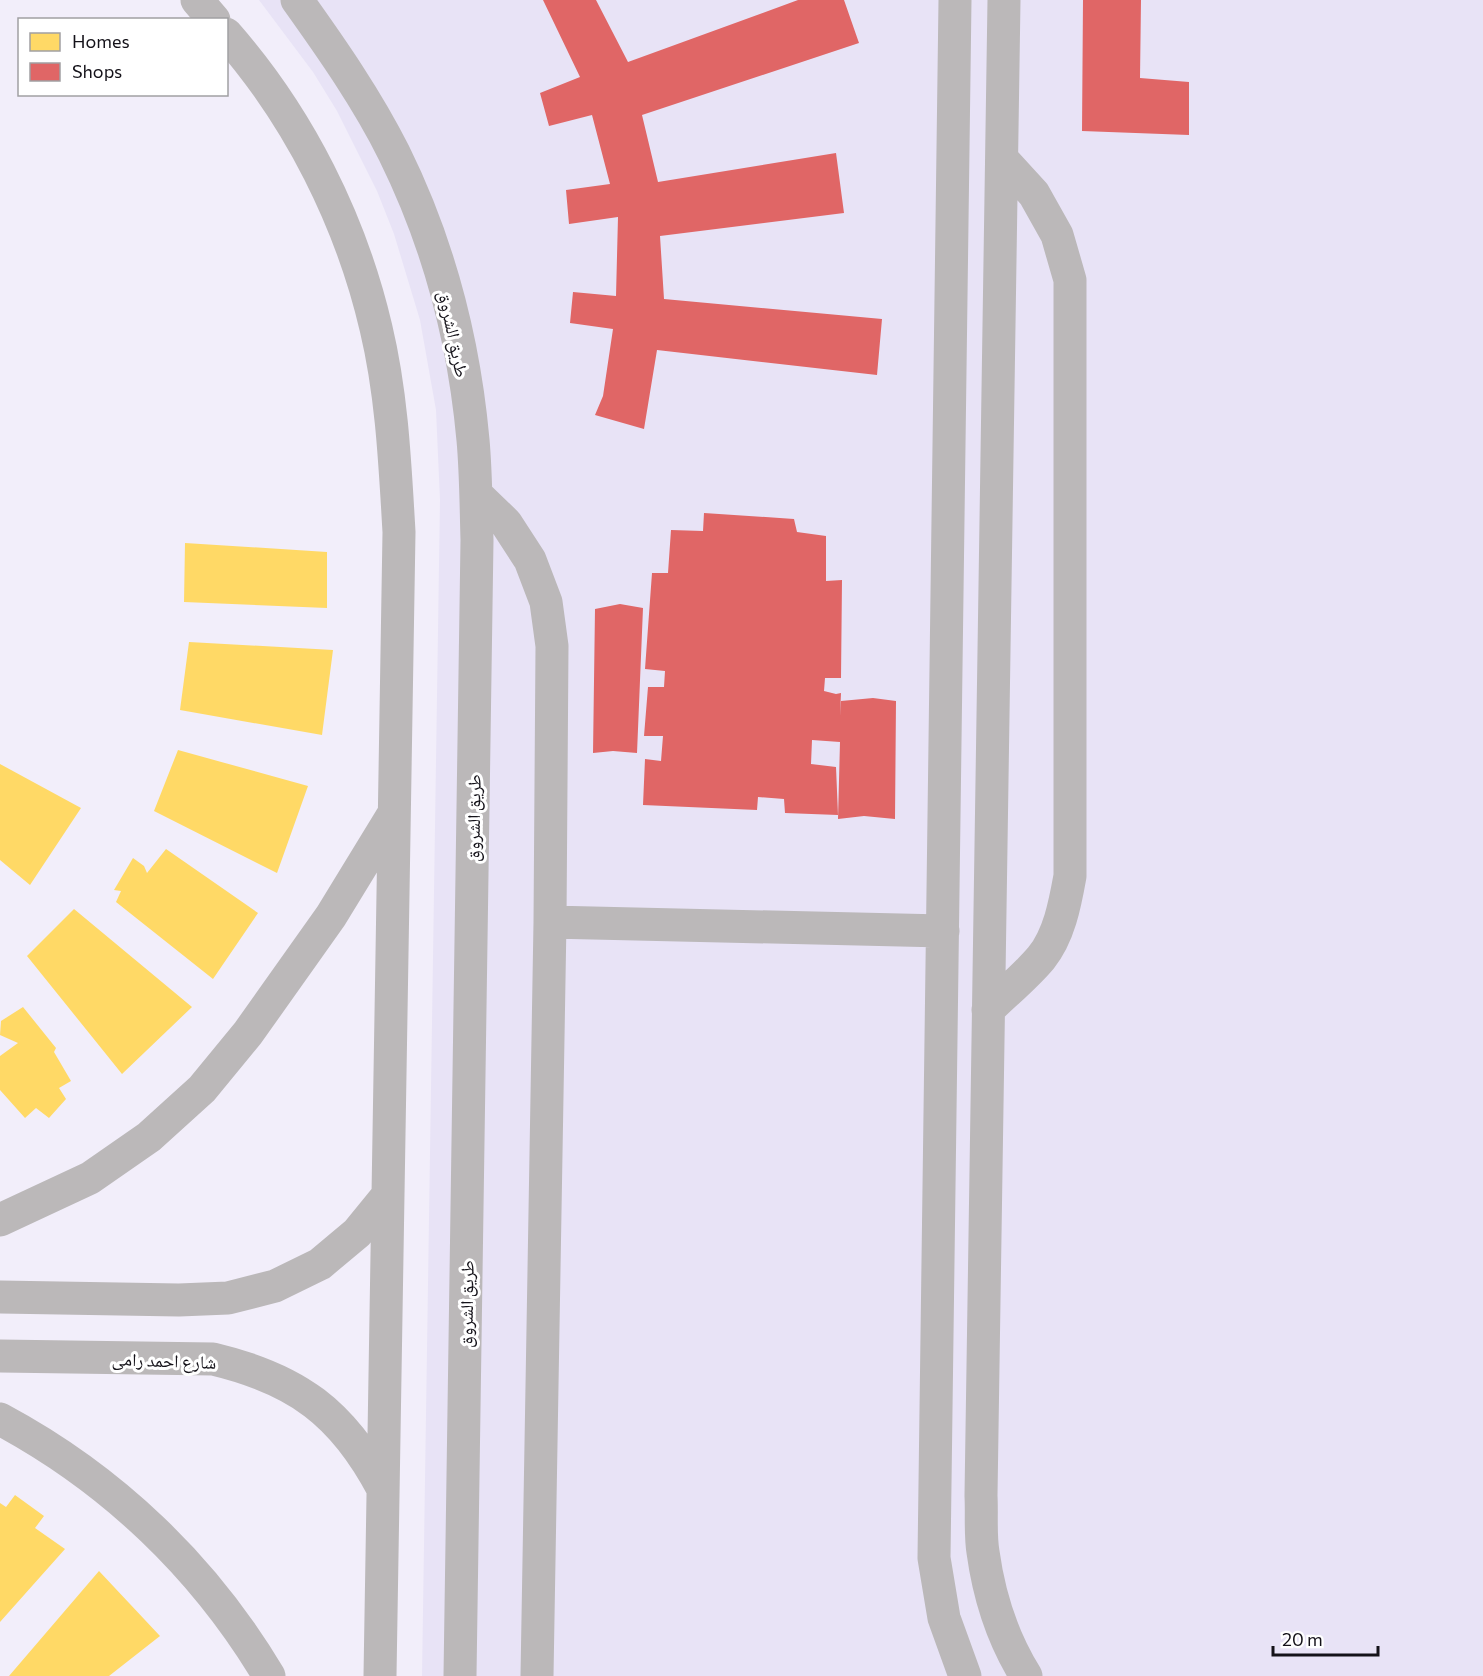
<svg xmlns="http://www.w3.org/2000/svg" width="1483" height="1676" font-family="Commissioner,'Noto Naskh Arabic',sans-serif">
	<style>
		.built { fill: #e8e3f6 }
		.homes { fill: #ffd966 }
		.shops { fill: #e06666 }
		.lines { fill: none; stroke-linecap: round; stroke-linejoin: round }
		.minor { stroke: #bbb8b9; stroke-width: 33 }
		.labels { text-anchor: middle; dominant-baseline: central; stroke-width: 6; stroke-linejoin: round; paint-order: stroke }
		.street-label { font-size: 18px; fill: #141219; stroke: #fff }
	</style>
	<rect width="100%" height="100%" fill="#f2eefa"/>
	<path class="built" d="M259 0H1483V1676H422L440 500 436 410 420 320 394 234 377 191 337 111 313 72Z"/>
	<path class="homes" d="M185 543 327 552V608L184 602Z
		M189 642 333 650 322 735 180 710Z
		M178 750 308 786 277 873 154 811Z
		M0 764 81 808 30 885 0 860Z
		M166 849 258 913 213 979 116 902 121 891 114 890 133 858 144 866 147 873Z
		M74 909 192 1007 122 1074 27 956Z
		M23 1007 56 1048 54 1052 71 1081 59 1088 66 1099 49 1118 36 1108 25 1118 0 1090V1056L18 1043 0 1035 1 1021Z
		M15 1495 44 1516 35 1528 65 1549 0 1622V1503L6 1507Z
		M99 1571 160 1636 109 1676H9Z"/>
	<path class="shops" d="M543 0H596L628 62 798 0H844L859 43 642 115 658 182 836 153 844 213 660 236 664 299 882 319 877 375 657 350 644 429 595 415 603 396 613 329 570 323 573 292 616 296 618 217 569 224 566 190 610 184 592 115 549 126 540 93 580 77Z
		M1083 0H1141L1140 78 1189 82V135L1082 131Z
		M704 513 794 519 797 532 826 536V581L842 580 841 678H825L824 691 836 694 841 693 840 716 841 701 873 698 896 701 895 819 864 816 838 819 840 742 812 740 811 764 836 767 838 815 785 813 784 799 758 797 757 810 643 805 645 759 661 761 663 736H644L648 687H664L665 671 645 669 652 573H668L671 530 703 531Z
		M620 604 643 608 637 753 613 751 593 753 595 609Z"/>
	<g class="lines">
		<path class="minor" d="M197 0 214 20
			M297 0C332 49 367 99 394 153 438 242 464 341 473 440 476 473 476 507 477 540L460 1676
			M955 0 934 1558 944 1618 965 1676
			M1004 0 981 1496C982 1514 980 1534 983 1552 989 1596 1003 1639 1026 1676
			M226 34C299 117 351 221 376 328 392 395 395 464 399 532L380 1676
			M476 494 506 523 530 560 546 602 552 646 550 922 537 1676
			M550 922 943 931
			M988 1010C1005 993 1025 977 1041 958 1059 936 1065 904 1070 876V280L1057 235 1034 194 1002 159
			M0 1220 90 1178 149 1137 202 1089 248 1033 331 916 394 813
			M0 1297 179 1300 228 1298 275 1286 320 1264 357 1233 388 1195
			M0 1356 213 1359C297 1379 343 1413 383 1489
			M0 1419C112 1479 204 1567 269 1676"/>
	</g>
	<g class="labels">
		<g class="street-label">
			<text transform="translate(454 334) rotate(78)">طريق الشروق</text>
			<text transform="translate(473 818) rotate(-89)">طريق الشروق</text>
			<text transform="translate(466 1304) rotate(-89)">طريق الشروق</text>
			<text transform="translate(164 1360) rotate(2)">شارع احمد رامى</text>
		</g>
	</g>
	<rect x="18" y="18" width="210" height="78" fill="#ffffff" stroke="#a1a0a3" stroke-width="1.5"/>
	<rect x="30" y="33" width="30" height="18" fill="#ffd966" stroke="#a1a0a3" stroke-width="1.5"/>
	<text x="72" y="48" font-size="18" fill="#141219">Homes</text>
	<rect x="30" y="63" width="30" height="18" fill="#e06666" stroke="#a1a0a3" stroke-width="1.5"/>
	<text x="72" y="78" font-size="18" fill="#141219">Shops</text>
	<path d="M1273 1646v9h105v-9" fill="none" stroke="#141219" stroke-width="3"/>
	<text x="1282" y="1646" font-size="18" fill="#141219" stroke="#ffffff" stroke-width="4.5" paint-order="stroke">20 m</text>
</svg>
